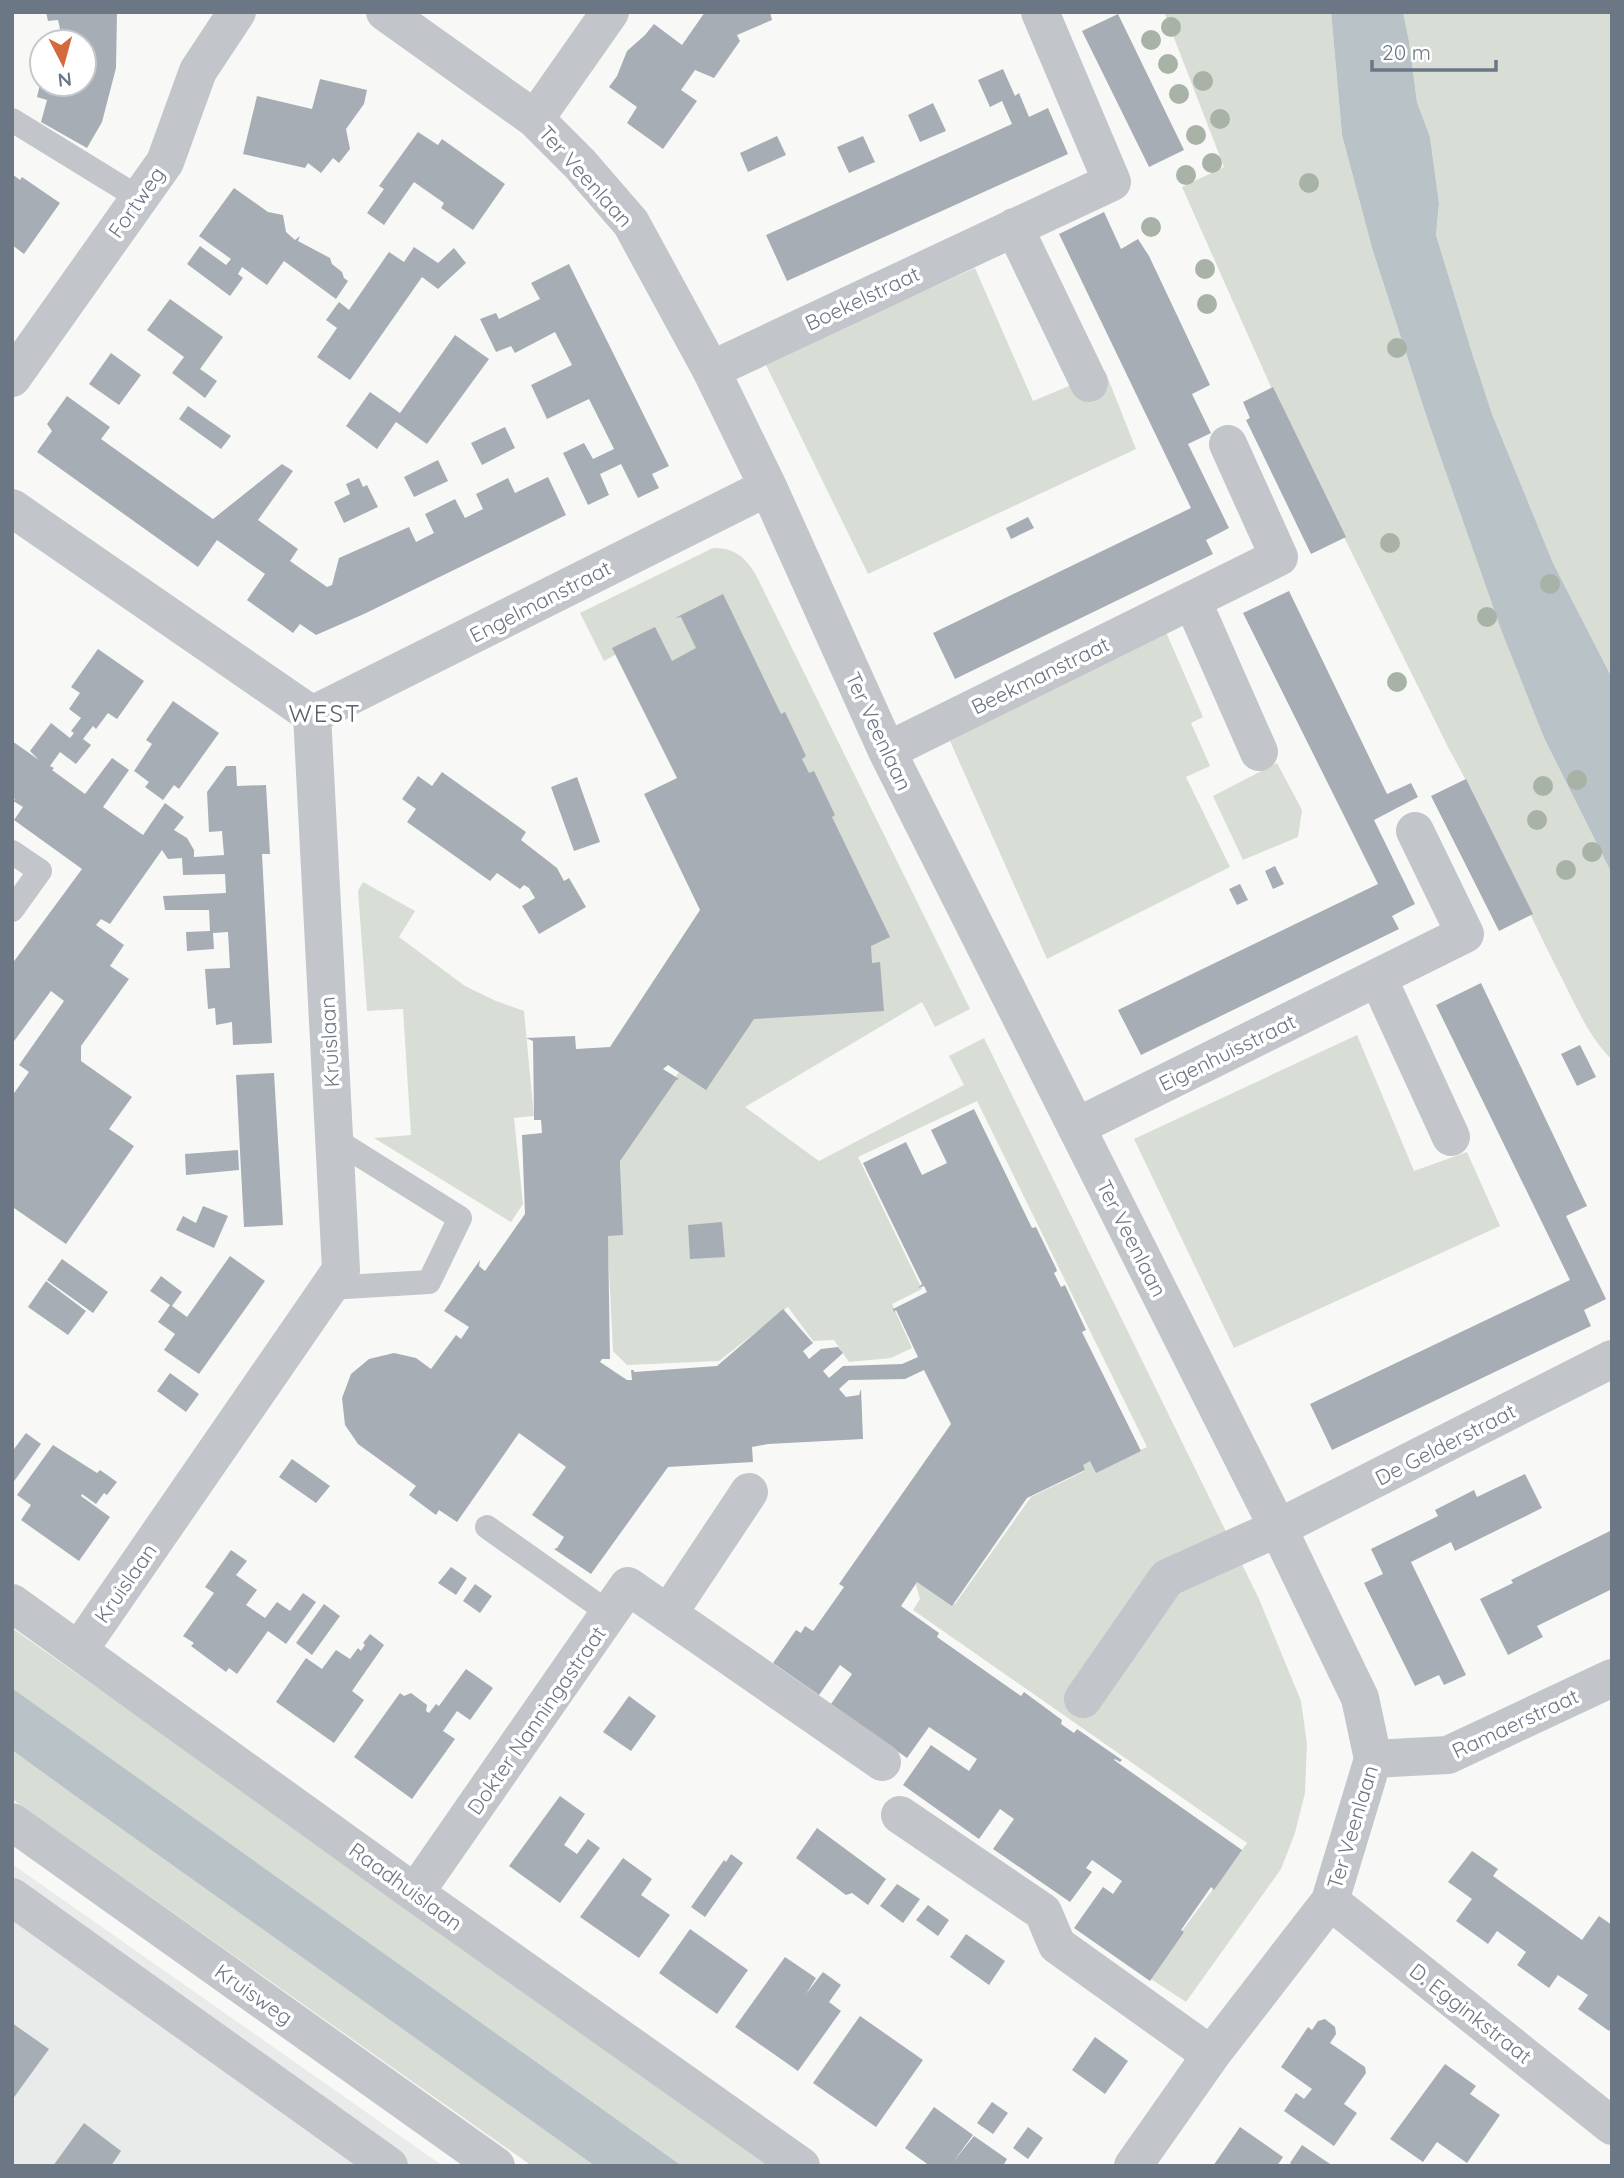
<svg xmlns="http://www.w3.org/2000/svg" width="1624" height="2178" font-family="Quicksand,sans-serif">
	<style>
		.built { fill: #e9eaea }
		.green { fill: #d8ddd6 }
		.water { fill: #b9c2c7 }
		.building { fill: #a7adb4 }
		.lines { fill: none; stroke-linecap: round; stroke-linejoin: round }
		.service { stroke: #c2c5c9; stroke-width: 24 }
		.minor { stroke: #c2c5c9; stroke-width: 38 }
		.tertiary { stroke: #c2c5c9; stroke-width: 38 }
		.tree { fill: #a8b2a6 }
		.labels { text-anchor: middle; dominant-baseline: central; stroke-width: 7; stroke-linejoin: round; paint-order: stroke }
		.street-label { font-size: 21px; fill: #6b7784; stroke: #fff }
		.quarter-label { font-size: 24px; letter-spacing: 2px; fill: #58616a; stroke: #fff }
	</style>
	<rect width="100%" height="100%" fill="#f8f9f6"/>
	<path class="built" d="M12 1864 443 2166H12Z"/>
	<path class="green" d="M1164 12H1331L1342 135 1372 248 1427 418 1545 740 1612 874V1056L1609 1057C1585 1031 1572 997 1555 965 1519 894 1488 819 1449 749L1283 414 1182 187 1224 167Z
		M1403 12H1612V678L1553 563 1492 414 1473 356 1436 235 1439 203 1430 137 1417 102 1409 41Z
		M975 268 1033 401 1105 371 1136 449 868 574 765 363Z
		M713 548C734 548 744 556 755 573L970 1009 935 1027 922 1002 745 1107 819 1161 964 1085 949 1056 984 1038 1259 1599 1301 1701 1307 1744 1305 1793 1295 1833 1281 1869 1186 2002 1148 1977 1247 1843 913 1610 920 1599 913 1575 955 1604 1031 1497 1085 1471 1081 1462 1092 1458 1098 1469 1147 1447 977 1101 858 1157 922 1289 892 1304 912 1348 891 1358 849 1362 834 1340 813 1341 788 1307 719 1361 627 1365 613 1351 607 1231 622 1228 620 1150 683 1067 708 1083 702 653 668 669 653 634 604 661 580 613Z
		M1166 632 1203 717 1191 723 1210 766 1186 777 1230 867 1047 959 950 741Z
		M1277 763 1302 810 1298 837 1243 860 1213 796Z
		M363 882 415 911 399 937 465 986 496 1001 524 1011 534 1116 514 1118 523 1204 511 1222 374 1138 411 1135 403 1009 367 1011 358 891Z
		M1357 1035 1414 1171 1467 1152 1500 1226 1234 1348 1134 1139Z
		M12 1628 776 2166H682L12 1688Z
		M12 1750 595 2166H532L12 1799Z"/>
	<path class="water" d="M1331 12H1403L1409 41 1417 102 1430 137 1439 203 1436 235 1473 356 1492 414 1553 563 1612 678V874L1545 740 1502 632 1427 418 1372 248 1342 135Z
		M12 1688 682 2166H595L77 1797 12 1750Z"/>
	<path class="building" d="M46 12H117L116 68 102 122 87 148 41 122 47 100 37 97 40 84H84V42H63L58 20 48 21Z
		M705 12H770L772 20 737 35 740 41 714 78 695 70 681 90 697 101 663 149 627 123 637 107 609 87 617 76 627 51 645 35 654 24 682 45Z
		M1118 14 1184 150 1149 167 1082 31Z
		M1003 69 1015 96 1019 93 1029 117 1048 108 1068 154 787 281 766 235 1012 124 1002 101 990 107 978 80Z
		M320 79 367 90 364 104 346 129 350 149 339 163 333 158 321 173 308 163 305 168 243 154 257 96 312 109Z
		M933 103 946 131 920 142 908 115Z
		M418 132 438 145 442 139 505 184 473 230 441 208 444 203 414 182 384 225 367 213 384 189 379 186Z
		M777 136 786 155 748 172 740 153Z
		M863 136 875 162 849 173 837 147Z
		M12 174 20 180 22 177 60 203 24 254 12 245Z
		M234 188 268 212 283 215 286 232 295 240 300 236 298 241 330 258 332 264 342 272 344 278 348 281 336 299 284 261 267 285 242 267 238 274 243 278 230 296 187 264 200 246 226 265 231 259 199 236Z
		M1104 212 1121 249 1138 239 1149 256 1210 385 1192 394 1211 433 1188 444 1229 528 1206 540 1213 554 955 679 933 633 1191 508 1059 234Z
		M414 247 438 263 454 248 466 263 438 289 422 277 350 380 317 357 337 328 326 320 339 302 349 310 389 252 404 262Z
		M569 264 669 466 652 474 659 488 638 498 621 464 600 474 609 495 588 505 563 453 584 443 593 459 614 449 589 399 547 419 531 385 572 365 555 332 515 353 511 346 496 352 480 319 496 313 499 319 540 299 531 283Z
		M170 299 223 337 200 369 217 381 205 398 172 373 184 357 147 330Z
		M455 335 489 359 427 444 396 422 377 449 346 426 370 392 400 413Z
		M111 353 141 375 119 405 89 384Z
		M1273 387 1346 537 1311 554 1246 420 1250 418 1243 402Z
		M67 396 110 427 101 439 213 519 282 464 293 471 258 520 298 549 290 561 327 587 332 585 339 558 409 527 416 542 434 533 425 514 455 499 465 518 483 509 476 494 508 478 515 493 548 477 566 515 364 614 316 635 300 624 293 633 247 600 265 574 217 540 198 567 37 452 52 431 47 424Z
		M188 406 231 436 221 449 179 419Z
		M505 427 515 448 482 465 471 443Z
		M438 460 448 481 414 497 404 477Z
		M359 478 363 487 367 485 378 507 344 523 334 502 350 494 346 484Z
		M1028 517 1034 528 1011 539 1006 528Z
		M1289 591 1387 794 1411 783 1418 797 1374 820 1415 904 1392 916 1399 929 1141 1055 1118 1010 1378 884 1243 613Z
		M723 594 781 714 785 712 806 756 802 759 809 773 814 771 835 815 832 817 890 937 871 946 872 963 880 962 884 1011 754 1019 706 1090 668 1065 663 1069 679 1079 676 1080 620 1161 623 1235 608 1236 610 1359H602L600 1362 627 1380H632L631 1370H634V1372L717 1366 783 1309 813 1343 803 1351 809 1359 821 1349 838 1347 843 1353 823 1371 829 1378 843 1366 902 1364 918 1357 896 1310 894 1312 893 1309 927 1292 924 1286 918 1288 922 1284 863 1163 906 1142 922 1175 947 1163 931 1130 974 1109 1032 1228 1036 1227 1056 1268 1057 1271 1054 1273 1061 1287 1065 1285 1086 1330 1082 1332 1141 1451 1096 1473 1090 1461 1083 1465 1085 1470 1027 1498 952 1606 917 1582 901 1606 939 1633 937 1637 1021 1696 1024 1692 1062 1720 1061 1724 1074 1733 1077 1729 1122 1760 1120 1762 1115 1759 1114 1760 1242 1850 1214 1890 1211 1887 1181 1930 1184 1932 1150 1981 1074 1928 1103 1887 1113 1894 1122 1881 1092 1860 1086 1868 1092 1872 1070 1902 993 1849 1014 1819 1000 1809 979 1839 903 1785 931 1745 969 1771 977 1759 929 1727 907 1758 831 1704 852 1674 840 1665 819 1695 773 1663 796 1630 801 1633 805 1626 813 1631 844 1587 839 1584 951 1424 924 1370 905 1379 849 1380 839 1389 846 1397 859 1395 861 1389 863 1439 768 1444 752 1447 753 1462 668 1467 591 1574 554 1549 557 1548 564 1537 532 1515 566 1467 519 1433 457 1522 439 1510 436 1515 409 1495 416 1486 358 1444 345 1425 342 1398 351 1374 369 1359 394 1353 416 1358 431 1369 456 1335 461 1339 469 1327 444 1311 480 1260 479 1266 485 1271 525 1214 522 1135 542 1133 541 1120H534V1118L533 1041 526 1038 575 1036 576 1049 610 1047 700 910 644 794 677 778 612 648 655 627 672 661 696 648 681 617 675 618Z
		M98 649 144 681 117 719 108 713 96 729 93 726 83 739 91 745 76 764 60 752 50 766 54 768 52 770 85 794 112 758 129 770 103 807 143 835 165 803 184 817 174 830 187 838 194 850V857L224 855 222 831 209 832 207 792 226 766H236L237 786 266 785 270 854H262L272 1043 233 1045 232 1022 216 1025 215 1008 208 1009 205 969 230 968 228 932 213 933 214 949 187 951 186 932 210 931 209 910H165L163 896 226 893 225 874 183 875 182 858 168 859 162 850 110 924 101 919 96 925 124 945 110 966 129 979 81 1046V1061L132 1097 109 1129 134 1146 66 1244 14 1208 12 1210V1096L29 1072 19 1065 64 1001 51 991 12 1044V964L82 869 14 820 23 807 13 801 15 799 12 797V741L39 760 30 751 51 723 70 738 74 733 71 731 81 718 69 709 80 693 71 687Z
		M173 701 219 733 179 789 174 785 163 800 145 787 149 782 134 771 152 744 146 740Z
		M442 772 526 832 521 840 557 868 564 881 569 878 586 907 539 934 522 906 535 898 529 888 524 885 520 889 497 873 490 881 407 822 416 809 402 799 418 776 432 786Z
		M577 777 600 842 574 851 551 787Z
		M1466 779 1533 914 1499 931 1431 796Z
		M1275 866 1284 884 1273 889 1265 871Z
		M1240 884 1248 900 1237 905 1229 889Z
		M1481 983 1587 1206 1566 1216 1606 1299 1584 1310 1591 1326 1332 1450 1310 1404 1570 1280 1436 1005Z
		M1580 1045 1596 1077 1577 1086 1561 1054Z
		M274 1073 283 1225 244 1227 236 1075Z
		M238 1150 239 1170 186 1175 185 1154Z
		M203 1206 228 1216 214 1248 176 1230 183 1216 196 1223Z
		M722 1222 725 1257 690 1259 688 1225Z
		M230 1256 265 1281 199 1374 164 1350 175 1334 158 1322 170 1305 150 1291 161 1276 182 1292 172 1306 187 1317Z
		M62 1259 108 1292 93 1313 47 1280Z
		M46 1281 86 1311 68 1335 28 1307Z
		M170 1373 199 1394 186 1412 157 1391Z
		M26 1433 41 1444 12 1484V1447L14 1449Z
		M53 1445 97 1473 100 1470 117 1482 107 1495 104 1493 96 1504 82 1494 81 1496 110 1517 79 1561 21 1520 31 1505 17 1495Z
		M292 1459 330 1486 316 1503 279 1477Z
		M1525 1474 1542 1508 1455 1551 1451 1542 1411 1562 1466 1675 1444 1685 1439 1675 1415 1686 1364 1583 1383 1574 1371 1549 1438 1516 1435 1510 1474 1490 1477 1497Z
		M1612 1530V1589L1537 1626 1543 1637 1508 1655 1480 1599 1513 1583 1511 1580Z
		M231 1550 247 1561 236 1575 257 1590 246 1605 265 1618 277 1602 290 1611 303 1593 316 1602 286 1644 268 1631 237 1674 229 1668 226 1672 191 1646 194 1643 183 1636 214 1593 205 1587Z
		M451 1567 467 1578 456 1595 438 1583Z
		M475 1584 492 1596 480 1613 463 1601Z
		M324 1604 340 1616 312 1655 296 1643Z
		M370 1634 384 1645 352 1691 364 1700 334 1743 276 1702 306 1658 322 1669 336 1650 350 1659 358 1648 361 1651 365 1645 363 1643Z
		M466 1669 493 1688 470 1720 457 1711 443 1731 455 1739 412 1799 354 1757 400 1693 404 1696 411 1693 427 1705 426 1711 429 1713 436 1704 439 1706Z
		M629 1696 656 1716 631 1751 603 1732Z
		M560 1796 585 1814 564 1845 577 1854 588 1839 600 1848 560 1903 509 1866Z
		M817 1828 886 1879 868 1905 852 1893 846 1895 796 1858Z
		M1472 1851 1498 1869 1493 1876 1582 1940 1599 1916 1612 1925V2027L1609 2031 1578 2009 1588 1995 1558 1975 1549 1988 1517 1965 1526 1952 1497 1931 1488 1944 1456 1921 1472 1899 1448 1882Z
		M731 1854 743 1863 705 1917 691 1907 724 1860 726 1862Z
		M623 1858 652 1879 641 1895 670 1915 639 1958 580 1917Z
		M897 1884 920 1899 903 1923 880 1906Z
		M928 1905 949 1920 938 1936 916 1920Z
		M690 1929 748 1970 717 2014 659 1973Z
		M966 1934 1005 1961 989 1985 950 1957Z
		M785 1957 816 1978 806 1994 823 1972 841 1985 829 2002 841 2011 798 2071 735 2027Z
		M860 2016 923 2060 876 2127 813 2083Z
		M1325 2019 1335 2027 1336 2034 1330 2043 1365 2067 1366 2073 1344 2104 1357 2113 1334 2146 1284 2111 1296 2093 1304 2099 1312 2089 1281 2067 1308 2027 1312 2030 1318 2021Z
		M12 2023 49 2049 12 2100Z
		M1095 2037 1128 2061 1105 2094 1072 2070Z
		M1445 2064 1476 2086 1470 2094 1500 2115 1467 2163 1437 2142 1423 2162 1390 2139Z
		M992 2102 1008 2113 993 2134 977 2123Z
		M934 2107 973 2135 953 2162 974 2136 1007 2159 1003 2166H930L905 2148Z
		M84 2123 121 2151 111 2166H53Z
		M1028 2127 1043 2138 1028 2159 1013 2148Z
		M1240 2127 1283 2157 1277 2166H1213Z
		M1302 2145 1333 2166H1293L1290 2163Z"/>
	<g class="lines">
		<path class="service" d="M12 120 139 198
			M12 852 40 871 12 910
			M329 1288 429 1282 460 1218 334 1139
			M487 1527 609 1613"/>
		<path class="minor" d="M385 12 535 119 580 164 631 223 711 370 768 487 887 751 1278 1528 1360 1698 1373 1759 1330 1901 1211 2055 1133 2166
			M535 119 610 12
			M1014 227 1089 383
			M711 370 1112 182 1040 12
			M12 378 165 162 198 71 237 12
			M12 508 312 715 341 1270 79 1650
			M1192 600 1259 752
			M312 715 768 487
			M887 751 1279 557 1228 444
			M1378 978 1451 1137
			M1076 1127 1465 934 1415 831
			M12 1603 415 1893 801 2166
			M668 1614 749 1492
			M1083 1699 1167 1578 1278 1528 1612 1359
			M1373 1759 1448 1755 1612 1678
			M900 1815 1043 1912 1057 1945 1211 2055
			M415 1893 628 1586 882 1762
			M12 1897 389 2166
			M1330 1901 1612 2126"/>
		<path class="tertiary" d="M12 1822 496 2166"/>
	</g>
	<g class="tree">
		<circle cx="1171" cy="27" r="10"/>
		<circle cx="1151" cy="40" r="10"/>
		<circle cx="1168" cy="64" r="10"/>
		<circle cx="1203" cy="81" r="10"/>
		<circle cx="1179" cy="94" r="10"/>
		<circle cx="1220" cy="119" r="10"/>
		<circle cx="1196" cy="135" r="10"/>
		<circle cx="1212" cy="163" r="10"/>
		<circle cx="1186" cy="175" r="10"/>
		<circle cx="1309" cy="183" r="10"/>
		<circle cx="1151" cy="227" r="10"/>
		<circle cx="1205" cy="269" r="10"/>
		<circle cx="1207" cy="304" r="10"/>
		<circle cx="1397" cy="348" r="10"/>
		<circle cx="1390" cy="543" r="10"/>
		<circle cx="1550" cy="584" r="10"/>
		<circle cx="1487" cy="617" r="10"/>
		<circle cx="1397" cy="682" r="10"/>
		<circle cx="1577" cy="780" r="10"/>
		<circle cx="1543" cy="786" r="10"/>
		<circle cx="1537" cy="820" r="10"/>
		<circle cx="1592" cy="852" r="10"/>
		<circle cx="1566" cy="870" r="10"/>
	</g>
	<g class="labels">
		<g class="street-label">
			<text transform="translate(586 176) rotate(48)">Ter Veenlaan</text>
			<text transform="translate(136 202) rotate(-55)">Fortweg</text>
			<text transform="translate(862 298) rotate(-25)">Boekelstraat</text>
			<text transform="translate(540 601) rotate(-27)">Engelmanstraat</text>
			<text transform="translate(1040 675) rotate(-26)">Beekmanstraat</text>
			<text transform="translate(879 731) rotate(65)">Ter Veenlaan</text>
			<text transform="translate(329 1042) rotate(-93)">Kruislaan</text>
			<text transform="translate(1227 1052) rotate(-26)">Eigenhuisstraat</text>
			<text transform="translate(1132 1238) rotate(63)">Ter Veenlaan</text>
			<text transform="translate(1445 1444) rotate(-27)">De Gelderstraat</text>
			<text transform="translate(125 1583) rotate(-55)">Kruislaan</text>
			<text transform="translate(536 1720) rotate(-55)">Dokter Nanningastraat</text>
			<text transform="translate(1515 1723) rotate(-25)">Ramaerstraat</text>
			<text transform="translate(1352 1827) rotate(-73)">Ter Veenlaan</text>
			<text transform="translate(406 1886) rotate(36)">Raadhuislaan</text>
			<text transform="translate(254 1994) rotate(35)">Kruisweg</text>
			<text transform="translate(1471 2013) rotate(38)">D. Egginkstraat</text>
		</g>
		<g class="quarter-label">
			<text x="325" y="713">WEST</text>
		</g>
	</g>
	<rect width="1624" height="2178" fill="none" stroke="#6b7784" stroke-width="28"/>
	<g transform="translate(63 63) rotate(174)"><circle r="33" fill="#ffffff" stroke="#c4c9ce" stroke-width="2"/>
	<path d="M0-5L12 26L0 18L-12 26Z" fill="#d36a3c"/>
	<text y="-10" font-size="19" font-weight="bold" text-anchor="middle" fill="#6b7784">N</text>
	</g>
	<path d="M1372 60v10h124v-10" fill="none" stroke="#6b7784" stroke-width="3.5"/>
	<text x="1382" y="60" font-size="21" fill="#6b7784" stroke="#ffffff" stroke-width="5" paint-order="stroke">20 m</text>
</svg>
